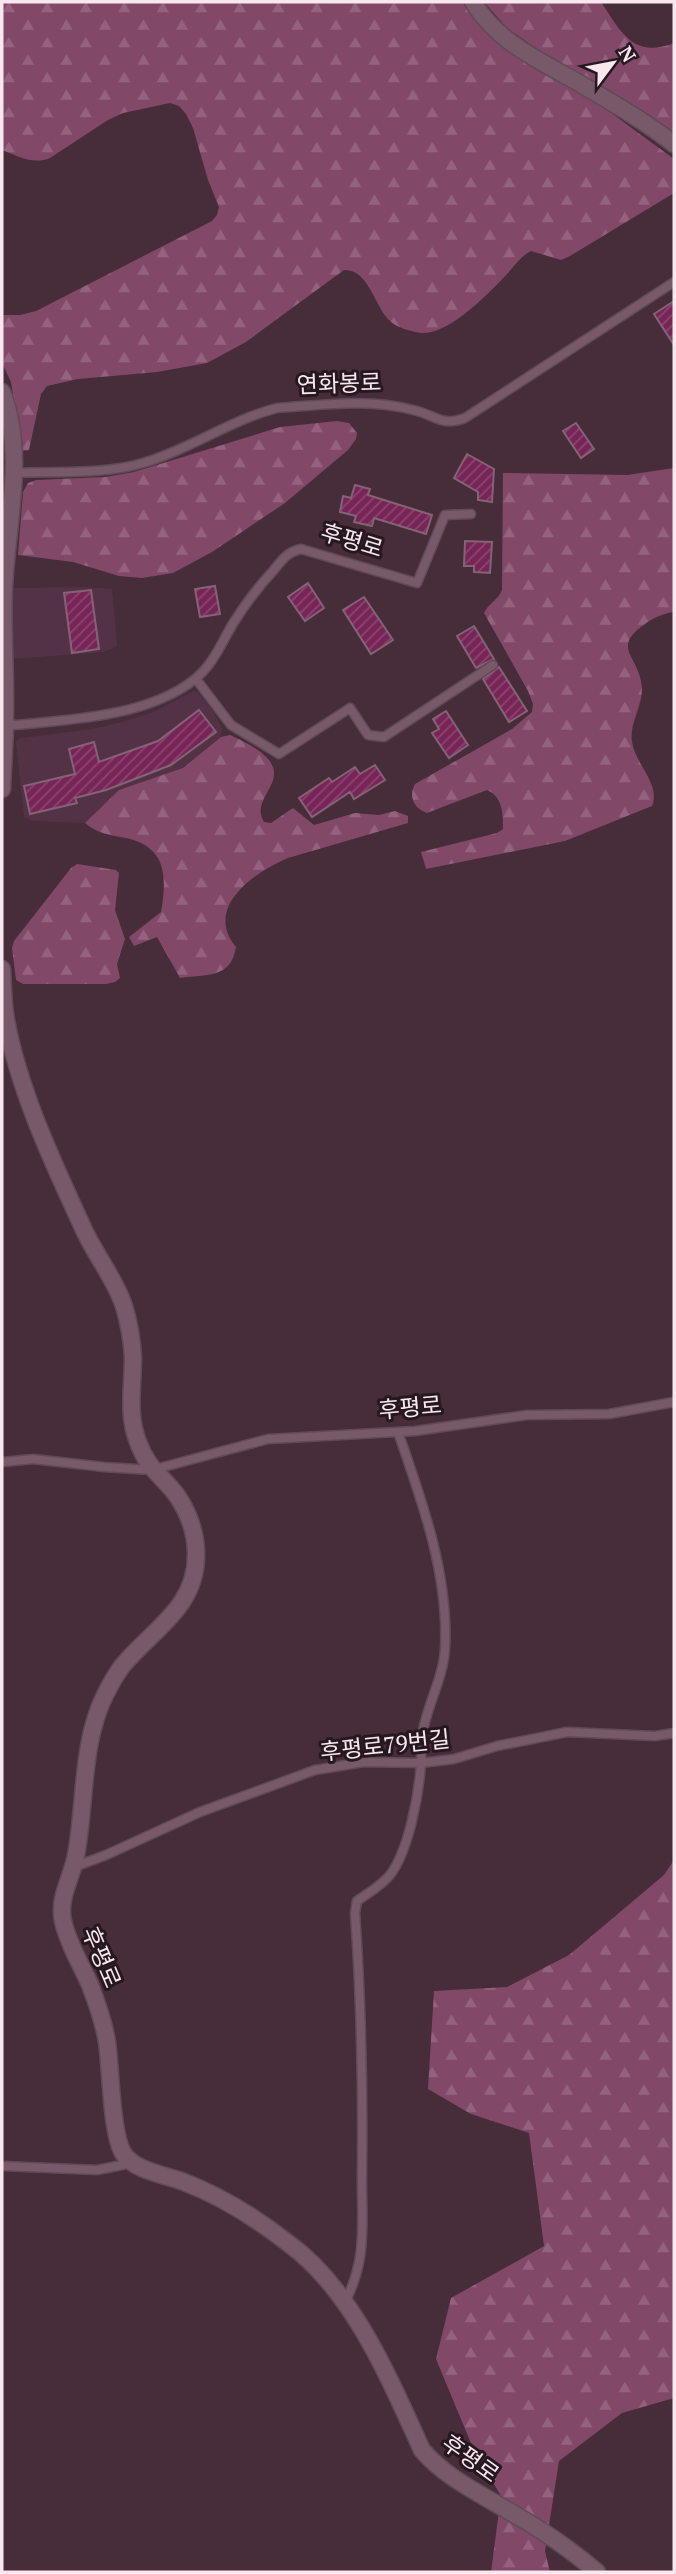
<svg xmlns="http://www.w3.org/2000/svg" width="676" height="2574" font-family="'PT Serif','Noto Sans KR',serif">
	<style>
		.built { fill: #543245 }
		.forest { fill: url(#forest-firs) }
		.building { fill: url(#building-hatch); stroke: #836374; stroke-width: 2 }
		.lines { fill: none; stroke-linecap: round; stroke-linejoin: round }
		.lane-casing { stroke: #614a57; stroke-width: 11 }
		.street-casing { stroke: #614a57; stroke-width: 19 }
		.lane { stroke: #785969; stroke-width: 8 }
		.street { stroke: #785969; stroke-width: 16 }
		.labels { text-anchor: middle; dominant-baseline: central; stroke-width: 6; stroke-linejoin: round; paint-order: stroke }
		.street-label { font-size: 23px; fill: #f9e7f0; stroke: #25191f }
	</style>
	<defs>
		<pattern id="forest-firs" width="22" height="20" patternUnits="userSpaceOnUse" patternTransform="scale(1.75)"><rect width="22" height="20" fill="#814868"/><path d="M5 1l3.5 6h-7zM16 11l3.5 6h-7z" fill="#94627e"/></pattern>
		<pattern id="building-hatch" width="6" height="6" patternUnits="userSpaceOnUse" patternTransform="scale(1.75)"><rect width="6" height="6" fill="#772557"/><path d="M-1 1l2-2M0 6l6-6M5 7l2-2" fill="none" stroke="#8b456f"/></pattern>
	</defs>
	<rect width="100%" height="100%" fill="#472c3a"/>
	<path class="built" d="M85 587 112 589 117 646 104 652 12 659V588Z
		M194 691 199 693 213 711 222 729 221 737 195 759 183 768 103 806 85 823 33 821 24 817 16 742 21 738 93 729 122 722 151 713Z"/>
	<path class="forest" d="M2 2H464L475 19 493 38 530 65 599 104 674 159V193L570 256 561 260 531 251C521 256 515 265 508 273 490 292 449 335 422 333 412 332 394 327 388 319 374 304 368 269 344 270L246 342 207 363 157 372 78 379 47 386 41 394 29 450 22 451 11 382 2 363V315H20L36 311 212 221 217 215 219 207 208 180 193 128 186 114 179 106 170 103 123 113 108 120 50 158C32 165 18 156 2 150Z
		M484 2H601C621 32 633 59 674 43V135L540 51 507 28Z
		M337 421 349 423 357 433 356 439 348 450 285 503 212 552 173 573 142 578 119 576 73 562 18 555 23 492 28 483 36 480 105 477 134 472 280 427Z
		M674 468V612C664 613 653 618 645 624 609 649 641 656 642 689 642 707 629 724 632 742 635 764 661 784 652 806L565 841 426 869 421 852 497 833 503 829C503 814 503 797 487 790L427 813C414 808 408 797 415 784L512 729 532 712 533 704 528 691 484 613C489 603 498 600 502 590L503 473 627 475Z
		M230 735C317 774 245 791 264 822L271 823 293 808 314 825 355 813 379 815 395 811 408 816V823L288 858C255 872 203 907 236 947 231 979 207 974 180 978L157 937 134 946 129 937 161 912C167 877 167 847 126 838 110 835 98 834 85 823L119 790 183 768 221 737Z
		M77 864 116 870 119 873 115 910 125 939 117 964 120 978 115 982 106 984H23L16 980 12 948 14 941 71 868Z
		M674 1860V2398L622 2413 559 2461 545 2551 550 2572H491L501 2496 473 2448 436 2359 451 2298 544 2246 529 2133 471 2114 428 2089 434 1991 507 1987 569 1955 664 1875Z"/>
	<path class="building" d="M674 301V345L654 314Z
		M576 423 594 449 581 458 563 431Z
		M467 454 494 469 492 502 478 500V492L454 478Z
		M355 485 370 489 368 495 432 515 426 534 374 518 372 526 354 522 356 516 340 512 343 496 351 498Z
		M465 541 492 542 490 573 474 572V566H464Z
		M308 583 324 608 305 621 288 597Z
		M215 586 220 614 200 617 195 589Z
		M91 590 99 649 72 653 64 593Z
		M364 597 393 640 371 654 343 610Z
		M474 626 494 659 476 668 457 636Z
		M499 667 527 711 509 722 483 679Z
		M199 710 216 732 171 765 106 790 75 798 77 803 30 814 24 786 75 774 69 749 94 742 99 762 158 741Z
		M446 711 468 745 449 758 432 733 439 729 433 719Z
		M375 765 385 780 354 799 350 792 312 817 299 798 329 778 332 782 355 767 360 774Z"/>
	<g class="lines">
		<g class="lane-casing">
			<path id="lane" d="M14 473C55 471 103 475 143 463 189 450 230 420 277 408 324 405 368 398 413 410 436 415 441 427 465 418L674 282
				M196 679 231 725 279 754 350 708 368 735 384 737 493 665
				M5 726C64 720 147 718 195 679 214 664 222 641 234 622 246 603 258 587 273 571 282 560 287 552 301 549L417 583 445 515 471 514
				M2 1462 33 1459 104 1467 152 1470 268 1439 415 1431 527 1415 609 1414 674 1402
				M74 1867 106 1855 200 1812 315 1770 364 1762 421 1763 454 1759 497 1746 567 1732 655 1736 674 1733
				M2 2166 97 2170 132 2163
				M344 2304C369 2257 361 2220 362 2169 363 2083 361 1998 355 1913L357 1901C368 1893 381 1886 390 1875 409 1850 419 1794 421 1763 422 1756 420 1749 421 1742 424 1710 443 1681 445 1649 449 1575 422 1501 398 1432"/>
		</g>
		<g class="street-casing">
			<path id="street" d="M473 2C497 42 540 61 579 83 611 102 645 121 674 144
				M2 392C26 453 7 523 4 587 2 630 6 672 5 715 5 740 3 765 2 789
				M2 969C3 986 3 1004 6 1020 19 1091 54 1165 84 1230 96 1256 115 1279 124 1306 129 1323 132 1340 133 1357 133 1387 127 1414 138 1442 148 1470 163 1476 178 1497 189 1514 196 1535 196 1554 197 1607 153 1629 123 1665 116 1674 110 1685 105 1695 81 1743 86 1802 76 1855 72 1878 58 1897 63 1921 68 1944 81 1964 90 1985 97 2003 104 2023 107 2042 111 2069 111 2132 123 2153 134 2171 166 2175 184 2182 221 2196 257 2219 288 2243 353 2290 390 2380 422 2450 445 2477 477 2492 507 2510 539 2528 569 2548 597 2572"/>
		</g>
		<use href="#lane" class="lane"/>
		<use href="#street" class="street"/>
	</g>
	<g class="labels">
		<g class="street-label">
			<text transform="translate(339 383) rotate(-2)">연화봉로</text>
			<text transform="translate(352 540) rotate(17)">후평로</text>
			<text transform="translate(410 1407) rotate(-5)">후평로</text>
			<text transform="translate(385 1745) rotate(-6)">후평로79번길</text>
			<text transform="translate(102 1957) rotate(67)">후평로</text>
			<text transform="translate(471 2458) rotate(36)">후평로</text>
		</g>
	</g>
	<rect width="676" height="2574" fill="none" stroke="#f9e7f0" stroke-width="7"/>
	<g transform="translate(613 63) rotate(58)" stroke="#25191f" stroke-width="5" paint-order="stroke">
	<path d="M0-5L12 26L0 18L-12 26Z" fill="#f9e7f0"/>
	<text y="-10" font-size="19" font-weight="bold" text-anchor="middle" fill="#f9e7f0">N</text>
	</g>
</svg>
